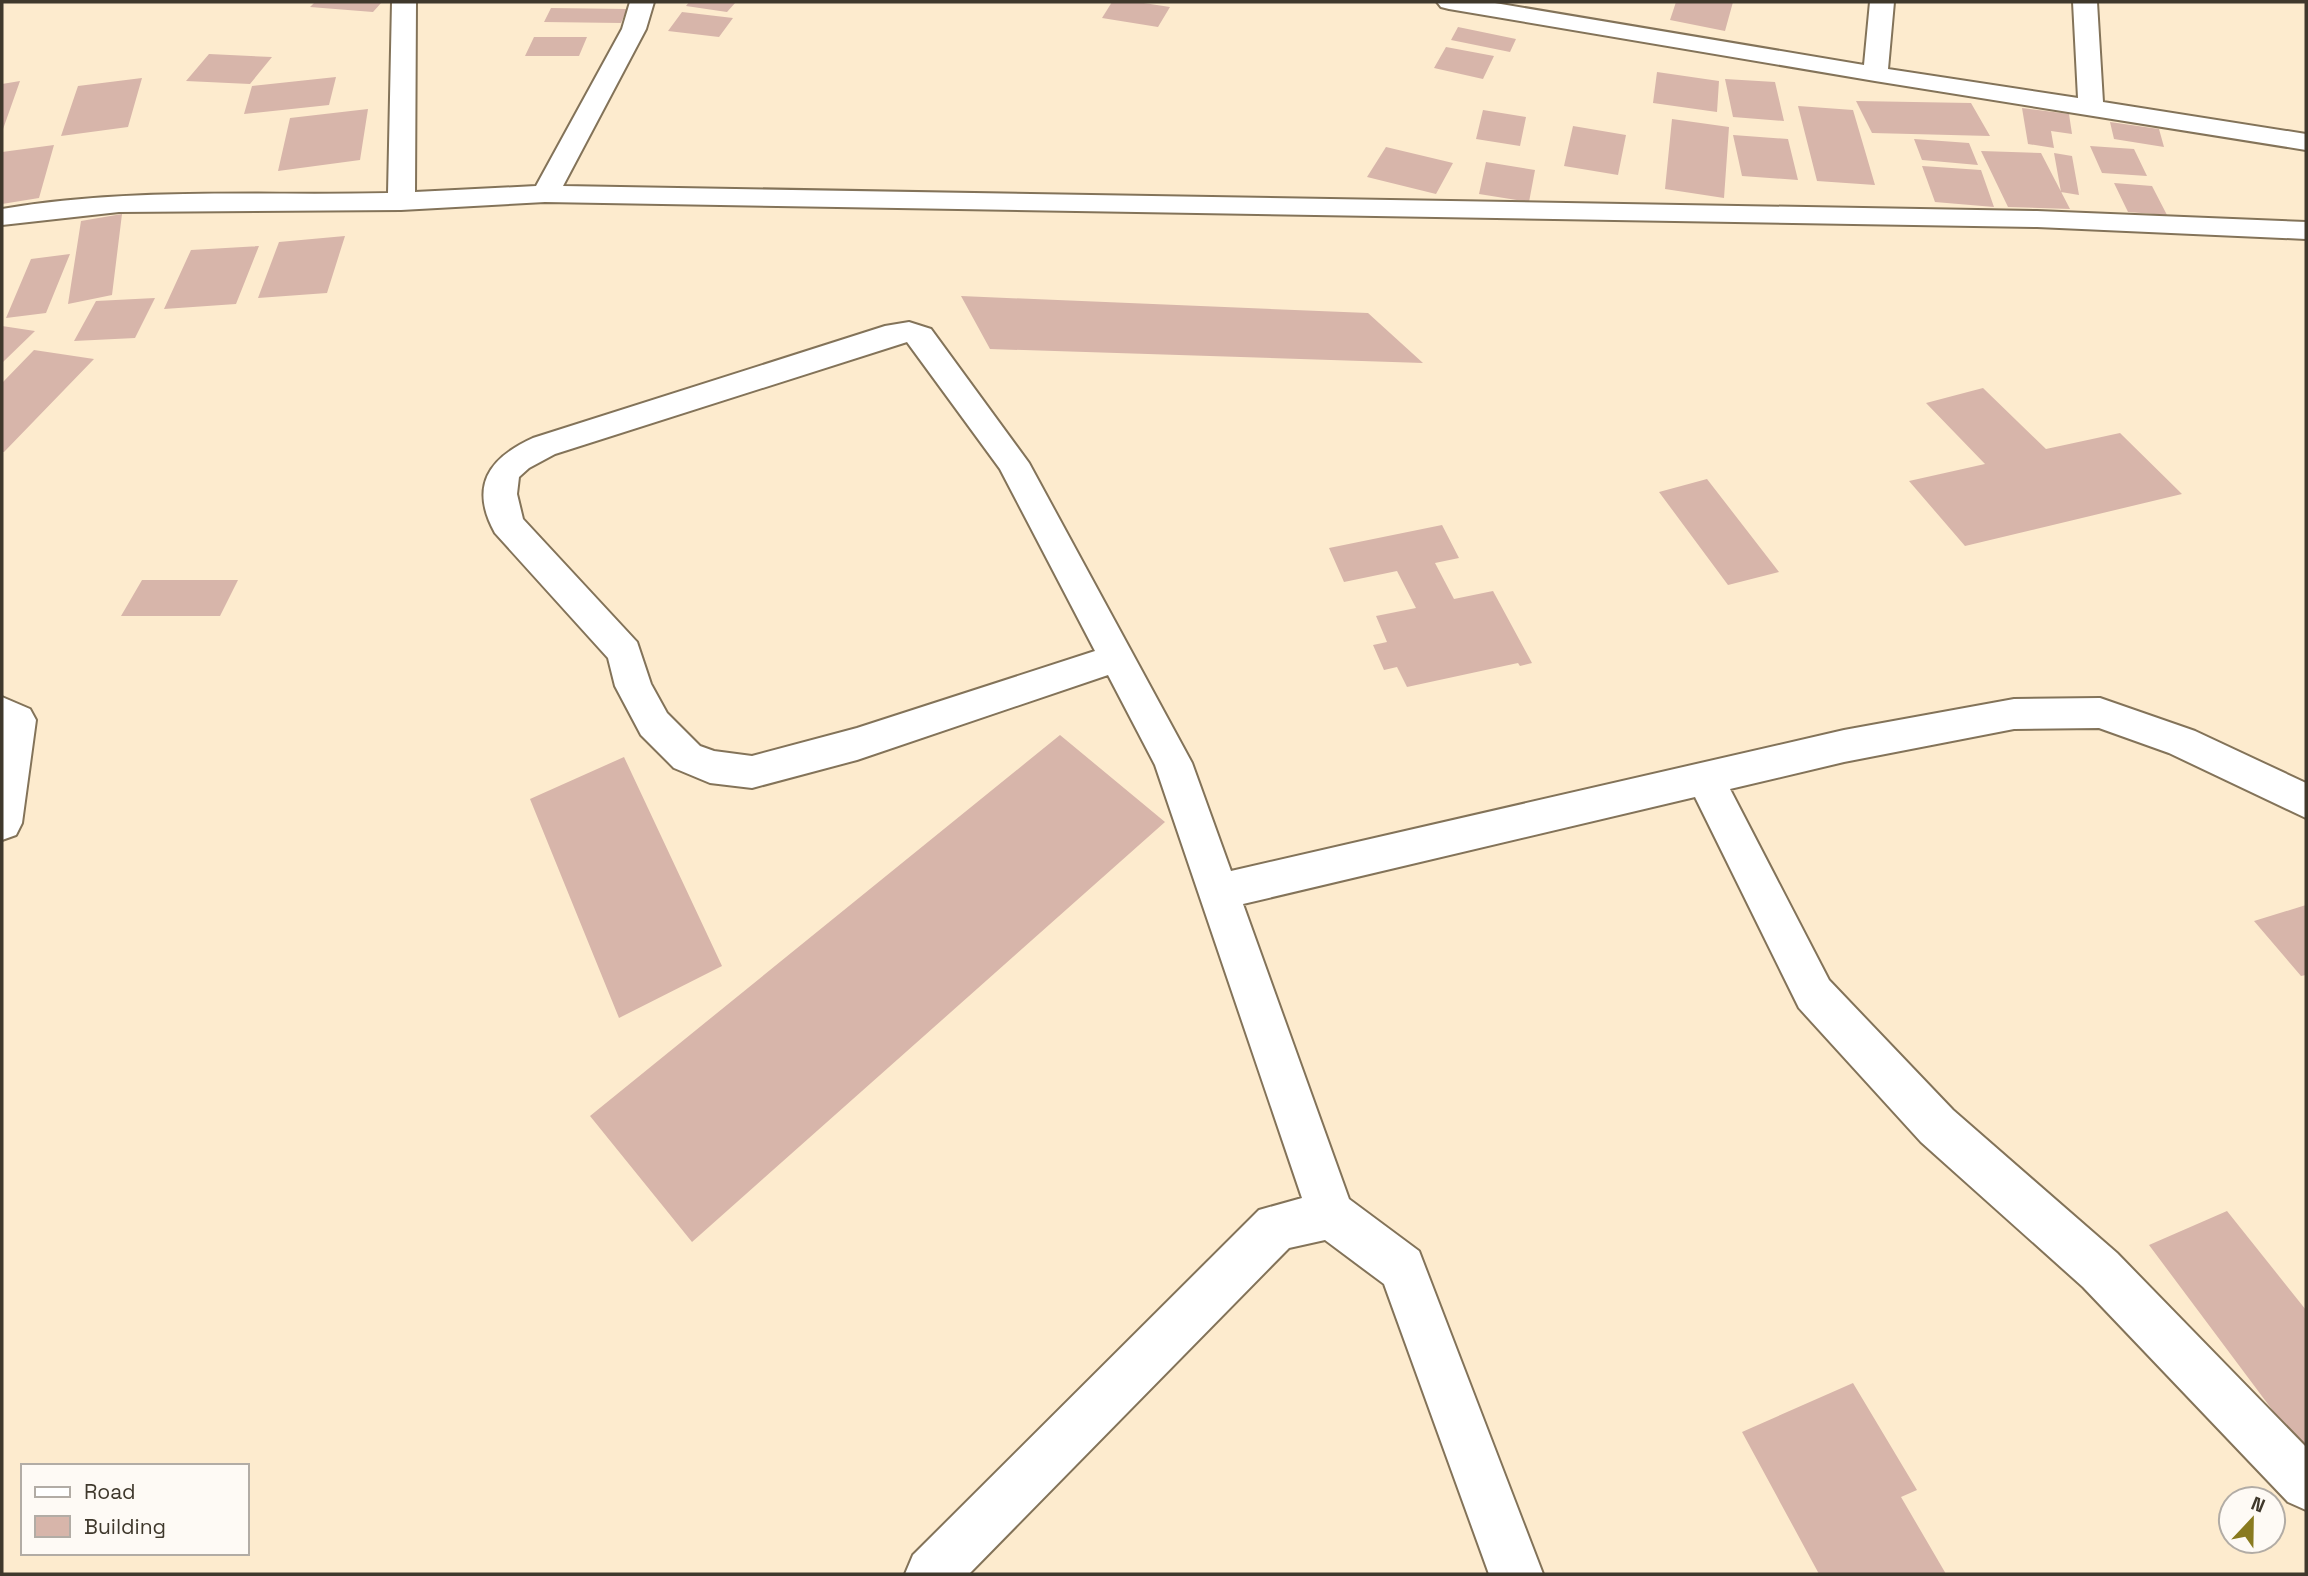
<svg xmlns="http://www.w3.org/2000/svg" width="2308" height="1576" font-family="'Space Grotesk',sans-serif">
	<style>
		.building { fill: #d7b5aa }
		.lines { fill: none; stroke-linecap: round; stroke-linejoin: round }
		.minor-casing { stroke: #837359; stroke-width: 4 }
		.minor { fill: #fff; fill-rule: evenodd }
	</style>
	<rect width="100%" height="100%" fill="#fdebce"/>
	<path class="building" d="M315 2H382L373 12 310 7Z
		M689 2H736L727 12 686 6Z
		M1112 2H1137L1170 7 1158 27 1102 18Z
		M1676 2H1733L1725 31 1670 20Z
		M551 8 627 9 621 23 544 22Z
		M682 12 733 18 719 37 668 31Z
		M1458 27 1516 39 1510 52 1451 40Z
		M534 37H587L579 56H525Z
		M1446 47 1494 56 1483 79 1434 68Z
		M209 54 272 57 250 84 186 81Z
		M1657 72 1719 81 1717 112 1653 103Z
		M336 77 329 105 244 114 252 86Z
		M142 78 128 127 61 136 78 86Z
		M1725 79 1775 82 1784 121 1733 117Z
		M20 81 2 132V84Z
		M1856 101 1971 103 1990 136 1872 133Z
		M1798 106 1853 110 1875 185 1817 181Z
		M2022 108 2069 114 2072 134 2051 131 2054 148 2028 144Z
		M368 109 360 160 278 171 290 118Z
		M1483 110 1526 117 1520 146 1476 139Z
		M1672 119 1729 127 1724 198 1665 189Z
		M2110 122 2159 129 2164 147 2114 139Z
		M1573 126 1626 135 1618 175 1564 166Z
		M1733 135 1788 139 1798 180 1742 176Z
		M1914 139 1969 143 1978 165 1922 160Z
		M54 145 39 198 2 204V152Z
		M2090 146 2134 149 2147 176 2102 173Z
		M1386 147 1453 163 1436 194 1367 177Z
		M1981 151 2041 153 2070 209 2008 207Z
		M2054 153 2072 156 2079 195 2061 192Z
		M1486 162 1535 170 1529 202 1479 194Z
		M1922 166 1981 170 1994 207 1935 202Z
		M2114 183 2152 186 2167 215 2128 212Z
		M122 214 112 295 68 304 81 221Z
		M345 236 327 293 258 298 279 242Z
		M259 246 236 304 164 309 191 250Z
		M70 254 46 313 6 318 31 259Z
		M961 296 1368 313 1423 363 990 349Z
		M155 298 135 338 74 341 96 301Z
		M2 326 35 331 2 363Z
		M34 350 94 359 4 452H2V383Z
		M1983 388 2046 449 2120 433 2182 494 1965 546 1909 481 1985 464 1926 403Z
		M1707 479 1779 572 1728 585 1659 492Z
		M1442 525 1459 558 1435 563 1454 599 1493 591 1532 663 1520 666 1518 663 1407 687 1397 667 1384 670 1373 645 1387 642 1376 616 1416 608 1397 571 1344 582 1329 548Z
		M142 580H238L220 616H121Z
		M1060 735 1165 822 692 1242 590 1116Z
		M624 757 722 966 619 1018 530 799Z
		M2306 905V975L2301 976 2254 921Z
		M2227 1211 2306 1310V1455L2149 1245Z
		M1853 1383 1917 1490 1901 1497 1946 1574H1819L1742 1432Z"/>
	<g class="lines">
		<g class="minor-casing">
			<path id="minor" d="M392 2H416L415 192 536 186 622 29 630 2H654L646 29 563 186 2037 211 2306 222V239L2037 227 545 202 401 210 119 212 2 225V209C130 187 258 196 388 193Z
				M1437 2H1489L1864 65 1870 2H1894L1888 69 2078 98 2073 2H2097L2103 102 2306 134V150L1875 81 1449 9 1441 7Z
				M909 322 931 329 1029 463 1192 763 1231 871 1844 730 2014 699 2100 698 2195 731 2306 783V818L2169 753 2099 728 2014 729 1844 762 1730 789 1829 980 1953 1110 2117 1253 2306 1447V1510L2288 1502 2083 1287 1921 1142 1799 1008 1695 797 1243 904 1349 1199 1419 1251 1543 1574H1489L1384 1284 1325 1240 1289 1248 969 1574H905L913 1555 1259 1210 1302 1198 1155 765 1108 675 857 760 752 788 710 783 674 768 641 735 615 686 608 658 495 533C469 486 489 458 533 438L885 326ZM907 342 1000 469 1095 651 857 728 752 756 714 751 700 746 667 713 651 684 637 642 523 519 517 494 519 477 529 468 555 454Z
				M2 697 30 709 36 720 22 823 16 835 2 840Z"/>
		</g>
		<use href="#minor" class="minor"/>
	</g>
	<rect width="2308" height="1576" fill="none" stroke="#3f382c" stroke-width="7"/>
	<rect x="21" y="1464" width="228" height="91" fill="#fefaf5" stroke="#b2aca5" stroke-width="2"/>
	<rect x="35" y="1487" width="35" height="10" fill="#ffffff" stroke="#b2aca5" stroke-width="2"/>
	<text x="84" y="1499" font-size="21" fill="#3f382c">Road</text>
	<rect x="35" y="1516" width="35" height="21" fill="#d7b5aa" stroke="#b2aca5" stroke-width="2"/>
	<text x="84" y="1534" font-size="21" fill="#3f382c">Building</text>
	<g transform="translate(2252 1520) rotate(22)"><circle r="33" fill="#fefaf5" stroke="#b2aca5" stroke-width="2"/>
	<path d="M0-5L12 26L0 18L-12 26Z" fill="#897a1f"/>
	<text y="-10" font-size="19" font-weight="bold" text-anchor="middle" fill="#3f382c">N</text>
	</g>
</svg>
